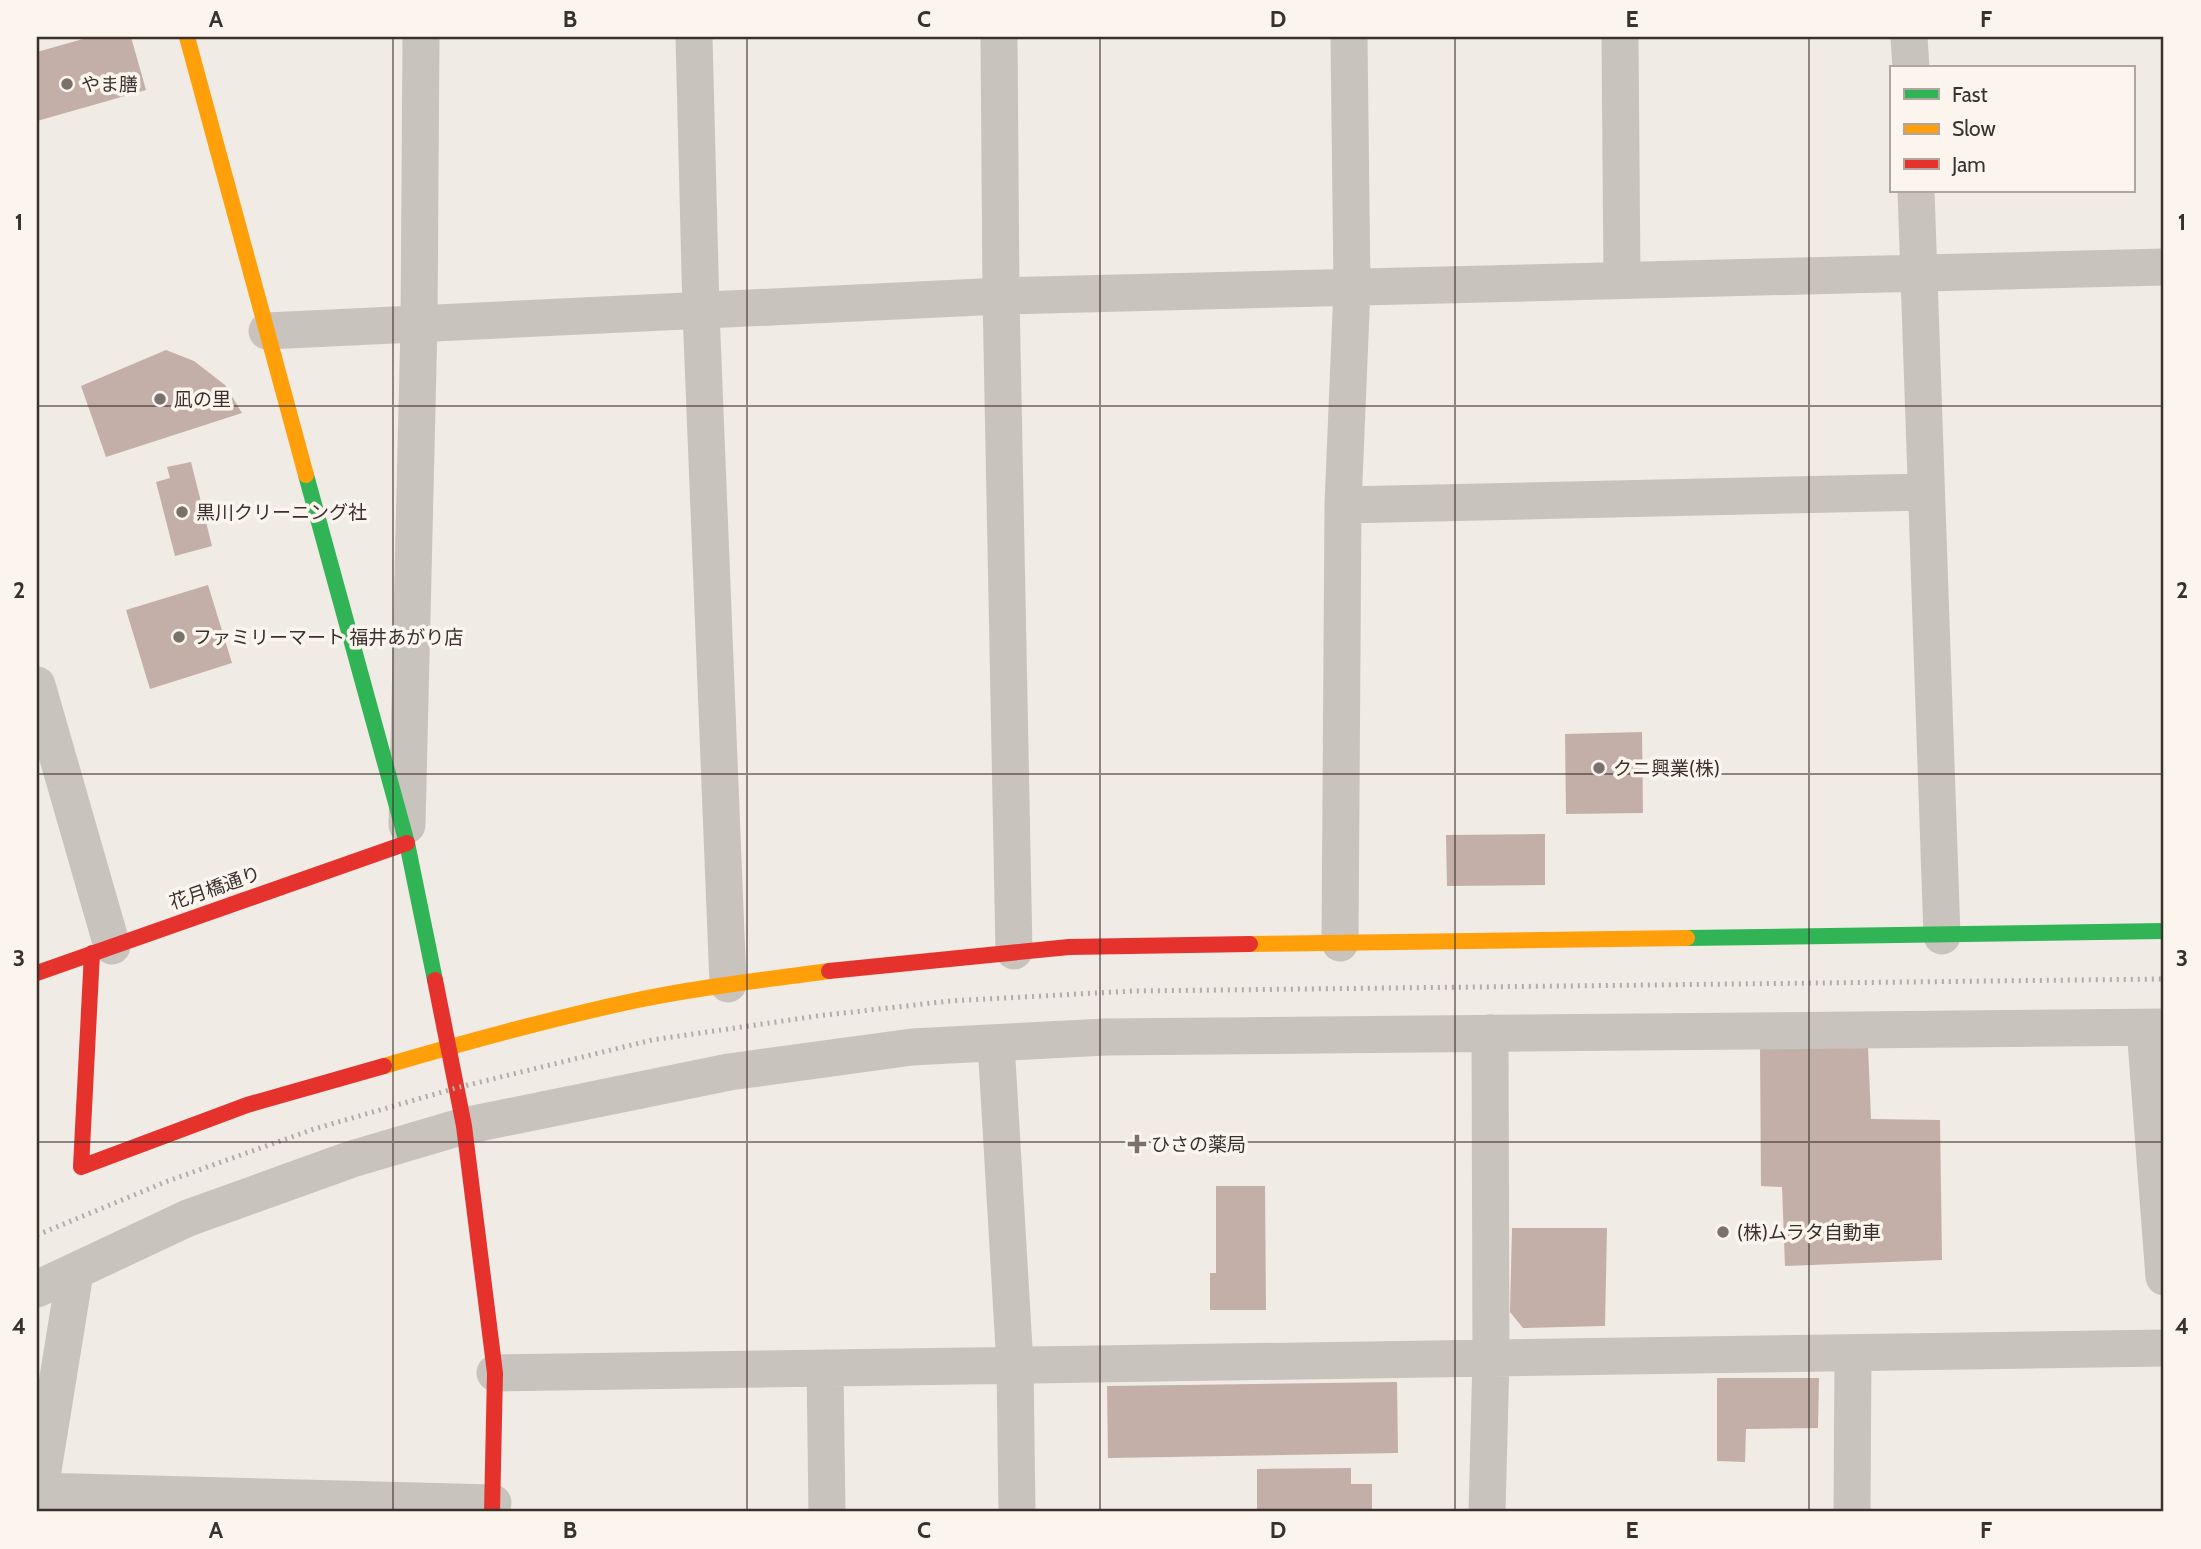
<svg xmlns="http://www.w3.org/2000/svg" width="2201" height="1549" font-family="Cabin,'Noto Sans JP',sans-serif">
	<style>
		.building { fill: #c3afa7 }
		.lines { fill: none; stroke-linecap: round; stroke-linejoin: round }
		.street { stroke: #c9c3be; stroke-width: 37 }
		.fast { stroke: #30b455; stroke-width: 16 }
		.slow { stroke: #ff9f0a; stroke-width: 16 }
		.jam { stroke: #e5322d; stroke-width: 16 }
		.rail { stroke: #b1aca8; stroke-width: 5; stroke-dasharray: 2 5; stroke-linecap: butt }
		.grid { fill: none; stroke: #3b302b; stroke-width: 2; stroke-opacity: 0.55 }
		.poi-dot { fill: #7a716c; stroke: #fbf5ee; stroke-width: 2.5 }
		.labels { text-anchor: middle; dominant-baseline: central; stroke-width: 7; stroke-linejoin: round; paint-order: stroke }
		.poi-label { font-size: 19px; fill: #3b302b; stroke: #fbf5ee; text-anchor: start }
		.street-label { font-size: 19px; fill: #3b302b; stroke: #fbf5ee }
		.neatline { fill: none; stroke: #3b302b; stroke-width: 2.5 }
		.grid-label { font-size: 23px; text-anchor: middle; font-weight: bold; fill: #3b302b }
	</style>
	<rect width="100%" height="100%" fill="#f0ebe5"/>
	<path class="building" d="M90 37H131L146 90 37 121V52Z
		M166 350 194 361 225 385 242 413 106 457 81 386Z
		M191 462 212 546 175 556 156 482 170 478 167 467Z
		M208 585 232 663 150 689 126 610Z
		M1642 732 1643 813 1566 814 1565 734Z
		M1545 834V885L1447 886 1446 835Z
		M1760 1046H1868L1871 1119 1940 1120 1942 1260 1785 1266 1782 1187 1761 1186Z
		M1216 1186H1265L1266 1310H1210V1273H1216Z
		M1512 1228H1607L1605 1326 1523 1328 1510 1312Z
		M1717 1378H1819L1818 1428 1746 1429 1745 1462 1717 1461Z
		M1397 1382 1398 1453 1108 1458 1107 1386Z
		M1351 1468V1484H1372V1512H1257V1469Z"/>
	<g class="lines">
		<path class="street" d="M694 37 701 311 728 984
			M999 37 1001 296 1014 951
			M1620 37 1622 280
			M1909 37 1911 68
			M1916 191 1942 936
			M267 331 1001 296 2164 267
			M1343 505 1926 492
			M37 685 112 946
			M407 825 419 324 421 37
			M1340 943 1343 505 1352 288 1349 37
			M2145 1028 2164 1277
			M996 1043 1015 1365 1017 1512
			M37 1289 188 1218 352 1159 464 1126 729 1072 912 1047 1106 1037 2164 1027
			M825 1368 827 1512
			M495 1373 2164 1348
			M39 1491 493 1503
			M37 1507 75 1273
			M1487 1512 1491 1358 1490 1033
			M1852 1512 1853 1353"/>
		<path class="fast" d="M306 475 407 843 435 980
			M1687 938 2164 931"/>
		<path class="slow" d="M187 37 306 475
			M1250 944 1687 938
			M384 1066C466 1042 549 1019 633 1001 698 987 764 980 829 971"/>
		<path class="jam" d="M92 953 81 1167 247 1105 384 1066
			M829 971 1069 947 1250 944
			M37 973 407 843
			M435 980 464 1126 495 1373 492 1512"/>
		<path class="rail" d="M37 1235 168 1181 314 1129 456 1088 652 1040 817 1016 950 1001 1133 991 2164 979"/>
	</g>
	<path class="grid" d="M393 37V1512M747 37V1512M1100 37V1512M1455 37V1512M1809 37V1512M37 406H2164M37 774H2164M37 1142H2164"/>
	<g class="poi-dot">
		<circle cx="67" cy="84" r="7"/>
		<circle cx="160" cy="399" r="7"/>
		<circle cx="182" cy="512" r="7"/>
		<circle cx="179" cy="637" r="7"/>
		<circle cx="1599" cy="768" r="7"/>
		<path d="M1133.5 1133.5h7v7h7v7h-7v7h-7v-7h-7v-7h7z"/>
		<circle cx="1723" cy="1232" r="7"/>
	</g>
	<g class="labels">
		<g class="poi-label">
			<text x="81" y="84">やま膳</text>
			<text x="174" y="399">凪の里</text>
			<text x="196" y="512">黒川クリーニング社</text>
			<text x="193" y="637">ファミリーマート 福井あがり店</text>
			<text x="1613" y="768">クニ興業(株)</text>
			<text x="1151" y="1144">ひさの薬局</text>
			<text x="1737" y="1232">(株)ムラタ自動車</text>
		</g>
		<g class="street-label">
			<text transform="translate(215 888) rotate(-19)">花月橋通り</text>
		</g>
	</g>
	<rect width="2201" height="1549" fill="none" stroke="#fbf5ee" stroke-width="77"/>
	<rect x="1890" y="66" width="245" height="126" fill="#fbf5ee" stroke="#aea6a0" stroke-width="2"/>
	<rect x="1904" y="89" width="35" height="10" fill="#30b455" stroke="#aea6a0" stroke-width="2"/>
	<text x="1952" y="102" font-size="21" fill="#3b302b">Fast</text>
	<rect x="1904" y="124" width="35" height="10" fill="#ff9f0a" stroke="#aea6a0" stroke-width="2"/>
	<text x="1952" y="136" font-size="21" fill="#3b302b">Slow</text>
	<rect x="1904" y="159" width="35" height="10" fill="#e5322d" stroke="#aea6a0" stroke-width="2"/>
	<text x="1952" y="172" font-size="21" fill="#3b302b">Jam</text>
	<rect x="38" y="38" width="2124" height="1472" class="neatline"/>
	<g class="grid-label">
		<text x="216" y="27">A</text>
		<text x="570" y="27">B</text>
		<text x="924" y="27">C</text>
		<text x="1278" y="27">D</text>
		<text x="1632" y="27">E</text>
		<text x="1986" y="27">F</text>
		<text x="19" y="230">1</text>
		<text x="2182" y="230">1</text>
		<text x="19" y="598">2</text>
		<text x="2182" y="598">2</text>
		<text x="19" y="966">3</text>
		<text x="2182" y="966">3</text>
		<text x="19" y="1334">4</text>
		<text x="2182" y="1334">4</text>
		<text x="216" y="1538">A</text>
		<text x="570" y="1538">B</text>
		<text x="924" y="1538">C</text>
		<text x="1278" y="1538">D</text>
		<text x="1632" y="1538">E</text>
		<text x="1986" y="1538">F</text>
	</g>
</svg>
